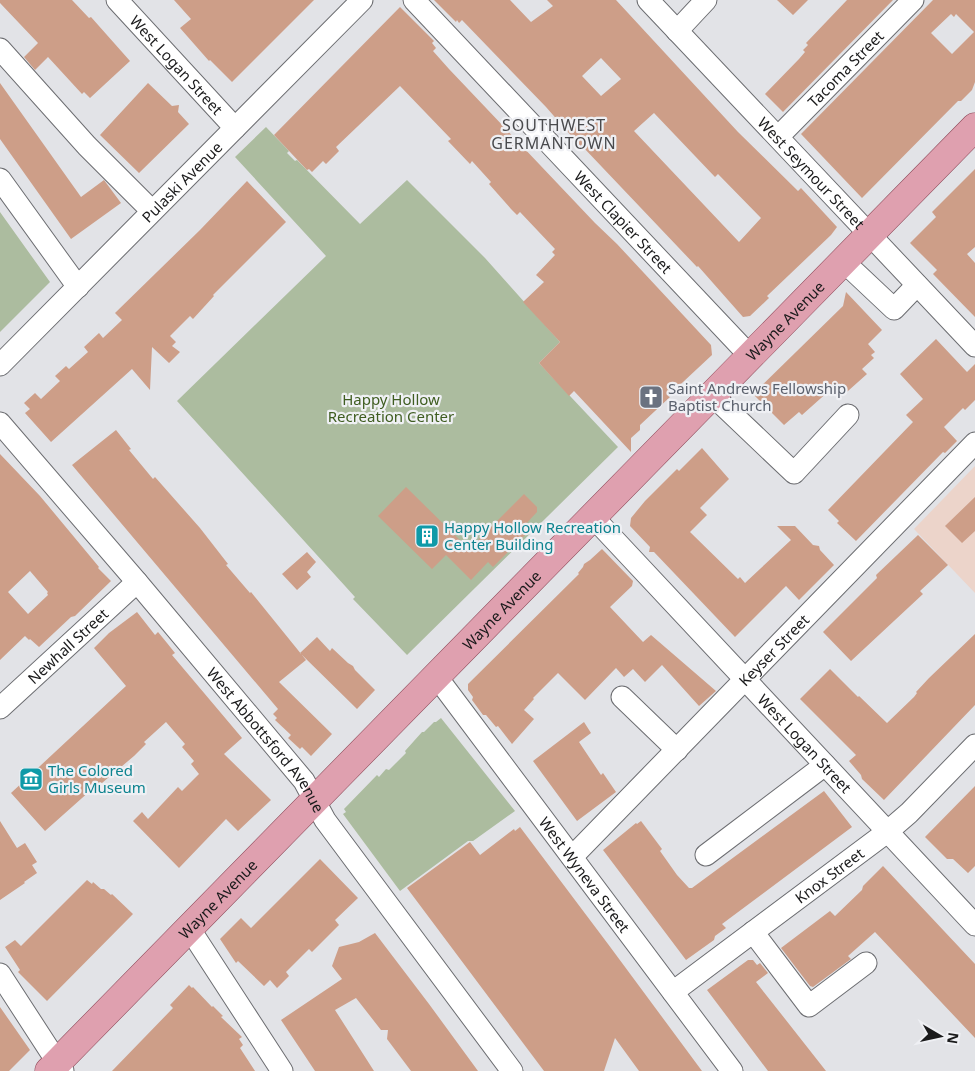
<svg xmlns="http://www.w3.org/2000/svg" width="975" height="1071" font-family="'Noto Sans',sans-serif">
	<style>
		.education { fill: #ecd4ca }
		.green { fill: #acbc9f }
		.building { fill: #cd9e88; fill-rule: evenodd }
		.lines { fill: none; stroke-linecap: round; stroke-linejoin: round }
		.minor-casing { stroke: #6c6d71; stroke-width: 23 }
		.major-casing { stroke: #8c4858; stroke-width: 29 }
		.minor { stroke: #fff; stroke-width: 21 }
		.major { stroke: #dfa0af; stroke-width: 28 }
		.labels { text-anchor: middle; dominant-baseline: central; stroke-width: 4.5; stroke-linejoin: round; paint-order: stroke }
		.street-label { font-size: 15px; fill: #1a1a1b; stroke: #eff0f4 }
		.worship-label { font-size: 15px; fill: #5b616d; stroke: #eff0f4; text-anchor: start }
		.park-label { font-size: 15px; fill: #3f5d21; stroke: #eff0f4 }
		.culture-label { font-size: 15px; fill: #0d838f; stroke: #eff0f4; text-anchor: start }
		.neighbourhood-label { font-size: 16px; letter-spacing: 1px; fill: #494a4d; stroke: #eff0f4 }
	</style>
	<rect width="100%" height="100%" fill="#e2e3e7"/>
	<path class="education" d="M975 466V593L914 529Z"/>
	<path class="green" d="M266 127 289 151 287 153 295 161 297 160 360 224 407 180 485 258 560 342 539 363 618 447 407 655 353 599 355 597 177 401 326 256 235 157Z
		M0 212 50 282 0 332Z
		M441 718 515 811 473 841H468L400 891 343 814 346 812 344 809 377 775 379 777 386 769 389 770 406 753 405 751 422 732H424L434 722H436Z"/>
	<path class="building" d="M0 0H72L89 18 91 17 130 61 90 98 84 92 82 94 48 57 35 70 24 57 38 43 0 3Z
		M174 0H314L232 82 210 60 209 61 180 28 191 19Z
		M434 0H510L531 22 553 6 547 0H616L738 132 798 191 801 188 837 227 831 235 767 296 769 298 750 316 743 317 698 266 697 267 583 147 582 148 546 107 462 20 459 23 457 20 456 22ZM601 58 621 79 601 96 582 76ZM654 113 715 177 718 174 761 218 739 242 634 131Z
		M777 0H808L793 15Z
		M847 0H893L783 112 765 94 799 59 805 52 803 50 808 45 806 43Z
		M933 0H975V82L972 90 961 101H958L862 198 801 134ZM951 14 954 17 956 14 974 32 952 54 931 33Z
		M400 7 434 41 432 43 436 48 433 51 449 69 595 223 617 244 711 345 712 355 668 396 670 397 640 425V430L631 438V452L574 391 569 396 539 363 560 342 523 302 544 282 536 275 555 255 552 252 555 249 520 212 517 215 511 209 489 184 491 182 472 161 470 164 448 141 451 139 400 86 336 147 339 151 326 164 323 161 312 172 309 169 307 170 274 135Z
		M0 83 81 197 104 180 121 203 71 239 0 139Z
		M148 83 172 106 179 105 178 112 189 124 139 173 100 135Z
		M975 169V247L967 254 975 263V317L933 274 937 270 910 243 936 217 932 212Z
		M247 181 286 222 213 295 214 296 193 319 190 316 170 336 176 342 172 346 180 352 169 363 152 347 150 390 132 369 51 442 25 413 30 409 24 403 35 393 41 399 60 381 55 376 66 366 69 369 88 352 84 347 99 333 103 338 122 320 115 313 200 230Z
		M846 292 882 330 868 344 875 352 871 355 874 358 862 369 867 374 839 399 830 390 802 415 799 412 784 425 753 394 843 306Z
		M936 339 967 372 975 364V400L965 410 963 408 944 427 957 441 945 453 943 452 856 541 837 523 839 521 828 510 913 422 906 415 923 399 900 374Z
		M116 430 131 449 129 450 153 479 155 477 200 528 228 564 226 565 250 593 251 592 306 660 279 682 332 734 311 756 302 747 300 749 288 738 291 735 275 720 277 718 273 714 278 709 72 465Z
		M702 448 729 479 700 508 707 515 690 532 738 579 740 577 745 583 791 540 777 526H795L813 545 819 546 820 550 834 565 799 600 786 586 735 637 654 552H649L650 547 630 526 631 518 645 501 677 469 679 471Z
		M0 454 40 496 99 567 98 568 111 581 75 616 71 617 39 647 30 639 29 640 25 636 0 660ZM30 571 48 592 47 593 48 595 28 614 8 592Z
		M406 487 469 549 524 494 537 507V512L523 527 528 532 493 567 488 562 471 580 446 555 432 569 378 516Z
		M975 497V531L962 543 945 526Z
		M918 535 948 565 920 591 923 594 851 661 823 632 877 578 876 575Z
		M602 549 633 581 632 586 610 607 643 642 651 635 716 691 699 706 662 665 645 682 633 669 624 677 616 668 585 700 558 673 533 698 534 699 524 710 534 719 512 744 498 726 496 727 486 715H483L472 700 473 697 468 690V684L579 574 578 573 583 567 584 564 590 560Z
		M307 552 316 562 307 572 311 577 297 590 282 574Z
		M137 612 155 635 158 632 167 643 175 653 172 655 242 738 224 754 271 800 238 831 226 819 179 868 133 821 142 812 148 819 178 787 182 791 199 774 191 764 194 761 182 747 185 744 166 722 144 742 146 744 134 756 102 783 100 782 45 831 11 793 126 686 94 648 109 633Z
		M975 634V705L884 800 862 779 861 775 849 761 856 755 800 699 830 669 858 697 859 696 887 723 914 697 917 693 916 692 929 678Z
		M317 637 330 651 332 648 348 663 353 666 355 670 375 690 357 709 300 653Z
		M584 722 591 733 579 742 601 775 603 773 616 792 577 821 533 761Z
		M975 786V866L968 873 953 859H947L925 837Z
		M824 791 852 827 722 924 726 928 715 936 714 940 686 960 603 850 636 823 637 824 641 821 662 849 660 851 677 875 689 888H692Z
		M0 821 17 848 25 843 37 862 32 865 37 873 24 882 25 883 0 900Z
		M520 827 608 944 702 1071H639L615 1038 604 1071H544L407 888 470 842 480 855 514 829 515 831Z
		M320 859 358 898 335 920 339 925 312 952 309 949 286 972 289 976 277 988 270 980 264 986 238 961 236 963 220 939 241 918 251 928Z
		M883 866 975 964V1038L875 932 848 956 851 959 813 987 810 986 781 948 830 911 835 916 862 890 863 886Z
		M87 880 92 884 93 882 101 889H104L111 895 112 894 133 914 47 1001 18 972 20 970 5 947 15 940 21 946Z
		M375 933 429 1004 478 1071H411L387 1039 388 1030H381L356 998 335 1010 374 1071H315L281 1020 342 979 332 966 339 947 359 942Z
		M748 960H753L757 965 760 963 768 973 756 982 826 1071H768L707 990Z
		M189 985 192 988 193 987 212 1007 213 1006 223 1016 221 1017 242 1037 239 1039 243 1045 240 1048 255 1071H112L173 1008 170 1005Z
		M0 1007 30 1050 9 1071H0Z"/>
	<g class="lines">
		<g class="minor-casing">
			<g id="minor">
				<path id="s1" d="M117 0 235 128"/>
				<path id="s2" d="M414 0 750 356"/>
				<path id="s3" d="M648 0 975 346"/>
				<path d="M677 31 706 0"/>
				<path d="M0 49 87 146 152 211"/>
				<path id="s4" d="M778 137 913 0"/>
				<path d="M0 179 78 287"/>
				<path d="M843 261 894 309 917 285"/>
				<path id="s5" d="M0 365 362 0"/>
				<path d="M712 395 794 473 848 415"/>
				<path id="s6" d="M0 423 137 582 304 781 325 820 512 1071"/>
				<path id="s7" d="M593 517 975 925"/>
				<path id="s8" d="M436 676 732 1071"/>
				<path d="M622 697 677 750"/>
				<path id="s9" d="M0 708 137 582"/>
				<path d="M706 855 825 765"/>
				<path id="s10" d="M572 857 975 443"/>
				<path d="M189 928 282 1071"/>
				<path d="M753 932 809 1006 866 963"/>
				<path d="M0 974 63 1071"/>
				<path id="s11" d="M673 992 887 832 909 813 975 745"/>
			</g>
		</g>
		<g class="major-casing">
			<g id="major">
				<path id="s12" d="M49 1071 975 127"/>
			</g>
		</g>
		<use href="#minor" class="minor"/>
		<use href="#major" class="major"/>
	</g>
	<defs>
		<g id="church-square" transform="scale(1.25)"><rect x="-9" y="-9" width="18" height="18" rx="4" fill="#6b7280" stroke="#eff0f4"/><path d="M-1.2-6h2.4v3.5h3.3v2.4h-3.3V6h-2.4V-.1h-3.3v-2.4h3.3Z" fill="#fff"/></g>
		<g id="building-square" transform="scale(1.25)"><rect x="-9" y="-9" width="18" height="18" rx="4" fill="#0f9aa8" stroke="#eff0f4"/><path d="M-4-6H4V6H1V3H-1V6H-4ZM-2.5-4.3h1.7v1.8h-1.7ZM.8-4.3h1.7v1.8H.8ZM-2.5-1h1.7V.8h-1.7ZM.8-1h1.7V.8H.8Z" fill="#fff"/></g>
		<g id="museum-square" transform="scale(1.25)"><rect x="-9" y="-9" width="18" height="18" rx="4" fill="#0f9aa8" stroke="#eff0f4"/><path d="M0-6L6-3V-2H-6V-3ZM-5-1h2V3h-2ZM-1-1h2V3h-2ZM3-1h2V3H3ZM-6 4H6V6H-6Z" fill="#fff"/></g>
	</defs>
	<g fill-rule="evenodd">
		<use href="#church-square" x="651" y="397"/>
		<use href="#building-square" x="427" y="536"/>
		<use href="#museum-square" x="31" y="779"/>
	</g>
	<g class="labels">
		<g class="street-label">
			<text stroke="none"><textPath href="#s1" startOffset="88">West Logan Street</textPath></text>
			<text stroke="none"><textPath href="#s4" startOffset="96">Tacoma Street</textPath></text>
			<text stroke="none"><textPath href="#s3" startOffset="238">West Seymour Street</textPath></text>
			<text stroke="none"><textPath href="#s5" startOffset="258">Pulaski Avenue</textPath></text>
			<text stroke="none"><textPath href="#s2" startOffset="305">West Clapier Street</textPath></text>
			<text stroke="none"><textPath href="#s12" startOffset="1051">Wayne Avenue</textPath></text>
			<text stroke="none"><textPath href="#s12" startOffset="646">Wayne Avenue</textPath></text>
			<text stroke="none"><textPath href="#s9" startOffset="92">Newhall Street</textPath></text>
			<text stroke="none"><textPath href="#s10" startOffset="289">Keyser Street</textPath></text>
			<text stroke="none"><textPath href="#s6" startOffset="414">West Abbottsford Avenue</textPath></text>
			<text stroke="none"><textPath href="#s7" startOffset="310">West Logan Street</textPath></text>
			<text stroke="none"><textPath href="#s8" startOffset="248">West Wyneva Street</textPath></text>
			<text stroke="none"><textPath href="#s11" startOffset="195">Knox Street</textPath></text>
			<text stroke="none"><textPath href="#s12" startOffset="241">Wayne Avenue</textPath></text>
		</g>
		<g class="worship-label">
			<text x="668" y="388">Saint Andrews Fellowship<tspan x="668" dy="17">Baptist Church</tspan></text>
		</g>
		<g class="park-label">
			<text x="391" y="399">Happy Hollow<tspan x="391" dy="17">Recreation Center</tspan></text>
		</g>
		<g class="culture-label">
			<text x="444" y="527">Happy Hollow Recreation<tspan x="444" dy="17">Center Building</tspan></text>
			<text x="48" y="770">The Colored<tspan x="48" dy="17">Girls Museum</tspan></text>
		</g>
		<g class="neighbourhood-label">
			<text x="554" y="125">SOUTHWEST<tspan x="554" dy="18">GERMANTOWN</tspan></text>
		</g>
	</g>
	<g transform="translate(940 1036) rotate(99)" stroke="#eff0f4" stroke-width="4" paint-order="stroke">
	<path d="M0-4L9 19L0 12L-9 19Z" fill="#1a1a1b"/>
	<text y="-8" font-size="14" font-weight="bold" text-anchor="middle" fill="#1a1a1b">N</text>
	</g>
</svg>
